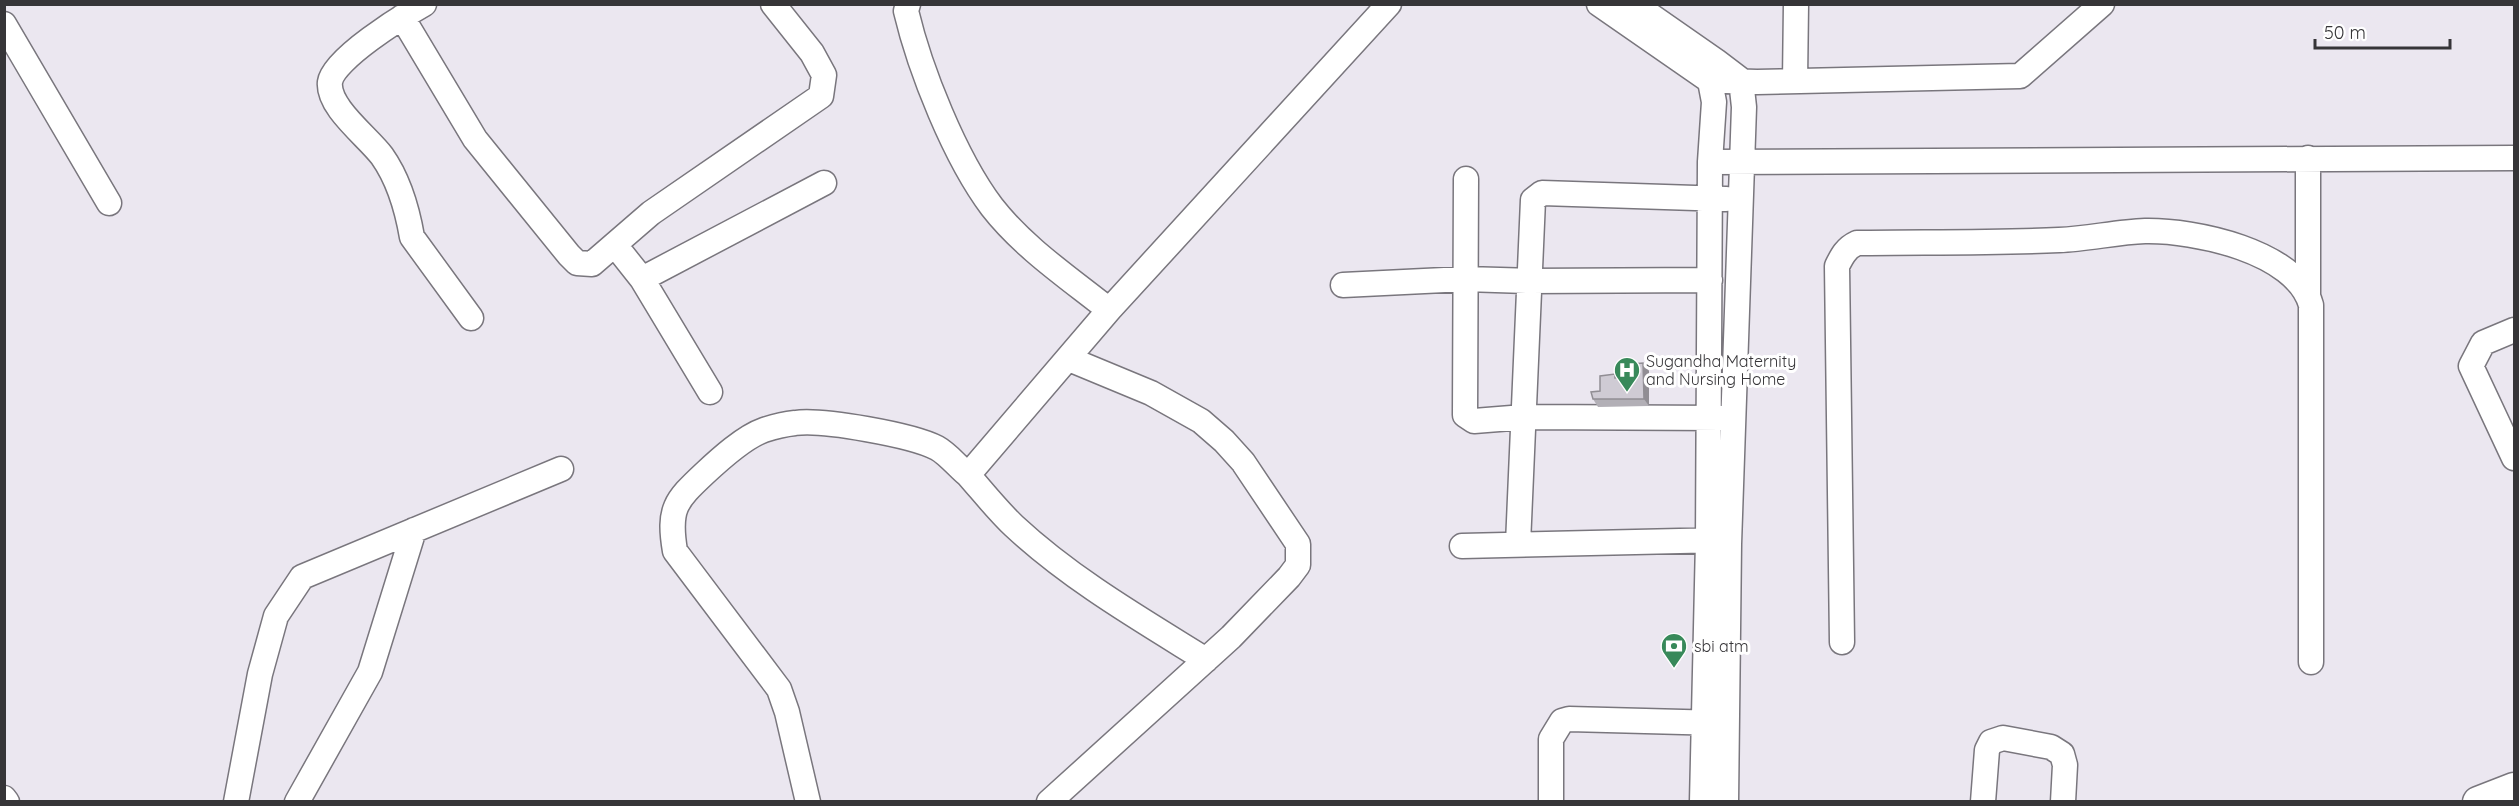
<svg xmlns="http://www.w3.org/2000/svg" width="2519" height="806" font-family="Quicksand,sans-serif">
	<style>
		.lines { fill: none; stroke-linecap: round; stroke-linejoin: round }
		.minor-casing { stroke: #79767d; stroke-width: 27 }
		.major-casing { stroke: #79767d; stroke-width: 33 }
		.minor { stroke: #fff; stroke-width: 24 }
		.major { stroke: #fff; stroke-width: 30 }
		.wall { fill: #b2afb6 }
		.shaded-wall { fill: #918e94 }
		.building { fill: #cfcbd4; stroke: #918e94; stroke-width: 1.5 }
		.labels { text-anchor: middle; dominant-baseline: central; stroke-width: 6; stroke-linejoin: round; paint-order: stroke }
		.poi-label { font-size: 16px; fill: #363538; stroke: #fff; text-anchor: start }
	</style>
	<rect width="100%" height="100%" fill="#ebe7f0"/>
	<g class="lines">
		<g class="minor-casing">
			<path id="minor" d="M424 4C403 16 333 59 330 82 327 107 368 137 382 156 399 180 407 208 412 237L471 318
				M908 4 906 11C920 70 955 158 992 207 1024 248 1069 278 1109 310
				M1599 4 1710 81
				M1634 4 1716 61 1741 80 1744 107 1729 544 1726 802
				M402 17 475 139 569 255 577 263 592 264 651 213 821 96 824 75 812 53 773 4
				M4 24 109 203
				M1726 81 1757 82 2020 76 2102 4
				M1795 81 1796 4
				M1710 162 2514 158
				M1466 179 1465 415 1474 421 1524 417 1722 418
				M615 245 642 279 824 183
				M642 279 710 392
				M1343 285 1465 279 1530 281 1710 280
				M2308 294V158
				M2514 330 2483 343 2471 366 2514 458
				M968 475C983 492 998 511 1014 526 1071 579 1140 619 1206 660
				M1518 544 1533 200 1542 193 1726 199
				M1462 546 1724 540
				M1842 642 1837 266C1842 256 1846 248 1857 243 1924 242 1992 243 2059 240 2088 239 2116 232 2145 231 2194 230 2296 251 2311 305V662
				M4 798 7 802
				M236 802 260 674 276 616 302 577 561 469
				M297 802 370 672 414 530
				M808 802 787 712 779 689 675 551C668 509 675 501 705 473 720 459 744 437 764 430 773 427 785 424 795 423 822 419 912 435 937 448 948 454 958 467 968 475L1109 310 1389 4
				M1049 802 1231 637 1289 577 1298 565V544L1243 462 1224 441 1201 421 1151 393 1069 359
				M1551 802V739L1562 721 1569 719 1721 723
				M1702 802 1708 541 1710 162 1714 102 1710 81
				M1983 802 1987 750 1991 742 2003 738 2051 747 2062 754 2065 765 2063 802"/>
		</g>
		<g class="major-casing">
			<path id="major" d="M2478 802 2514 788"/>
		</g>
		<use href="#minor" class="minor"/>
		<use href="#major" class="major"/>
	</g>
	<path class="wall" d="M1643 363 1649 371V406L1598 407 1593 399 1617 377H1625Z"/>
	<path class="shaded-wall" d="M1643 363 1649 371V406L1644 399Z"/>
	<path class="building" d="M1643 363 1644 399H1593L1591 392 1600 391V376L1615 374V378L1625 377 1631 364Z"/>
	<defs>
		<g id="hospital-pin" transform="scale(1.35)"><path d="M0 17L-7.5 6A9.5 9.5 0 1 1 7.5 6Z" fill="#38895a" stroke="#fff"/><path d="M-5-5h3v3.5h4V-5h3V5h-3V1.5h-4V5h-3Z" fill="#fff"/></g>
		<g id="bank-pin" transform="scale(1.35)"><path d="M0 17L-7.5 6A9.5 9.5 0 1 1 7.5 6Z" fill="#38895a" stroke="#fff"/><path d="M-6-4H6V4H-6ZM0-2.3a2.3 2.3 0 1 0 0 4.6a2.3 2.3 0 1 0 0-4.6Z" fill="#fff"/></g>
	</defs>
	<g fill-rule="evenodd">
		<use href="#hospital-pin" x="1627" y="370"/>
		<use href="#bank-pin" x="1674" y="646"/>
	</g>
	<g class="labels">
		<g class="poi-label">
			<text x="1646" y="361">Sugandha Maternity<tspan x="1646" dy="18">and Nursing Home</tspan></text>
			<text x="1694" y="646">sbi atm</text>
		</g>
	</g>
	<rect width="2519" height="806" fill="none" stroke="#363538" stroke-width="12"/>
	<path d="M2315 39v9h135v-9" fill="none" stroke="#363538" stroke-width="3"/>
	<text x="2324" y="39" font-size="18" fill="#363538" stroke="#ffffff" stroke-width="4.5" paint-order="stroke">50 m</text>
</svg>
